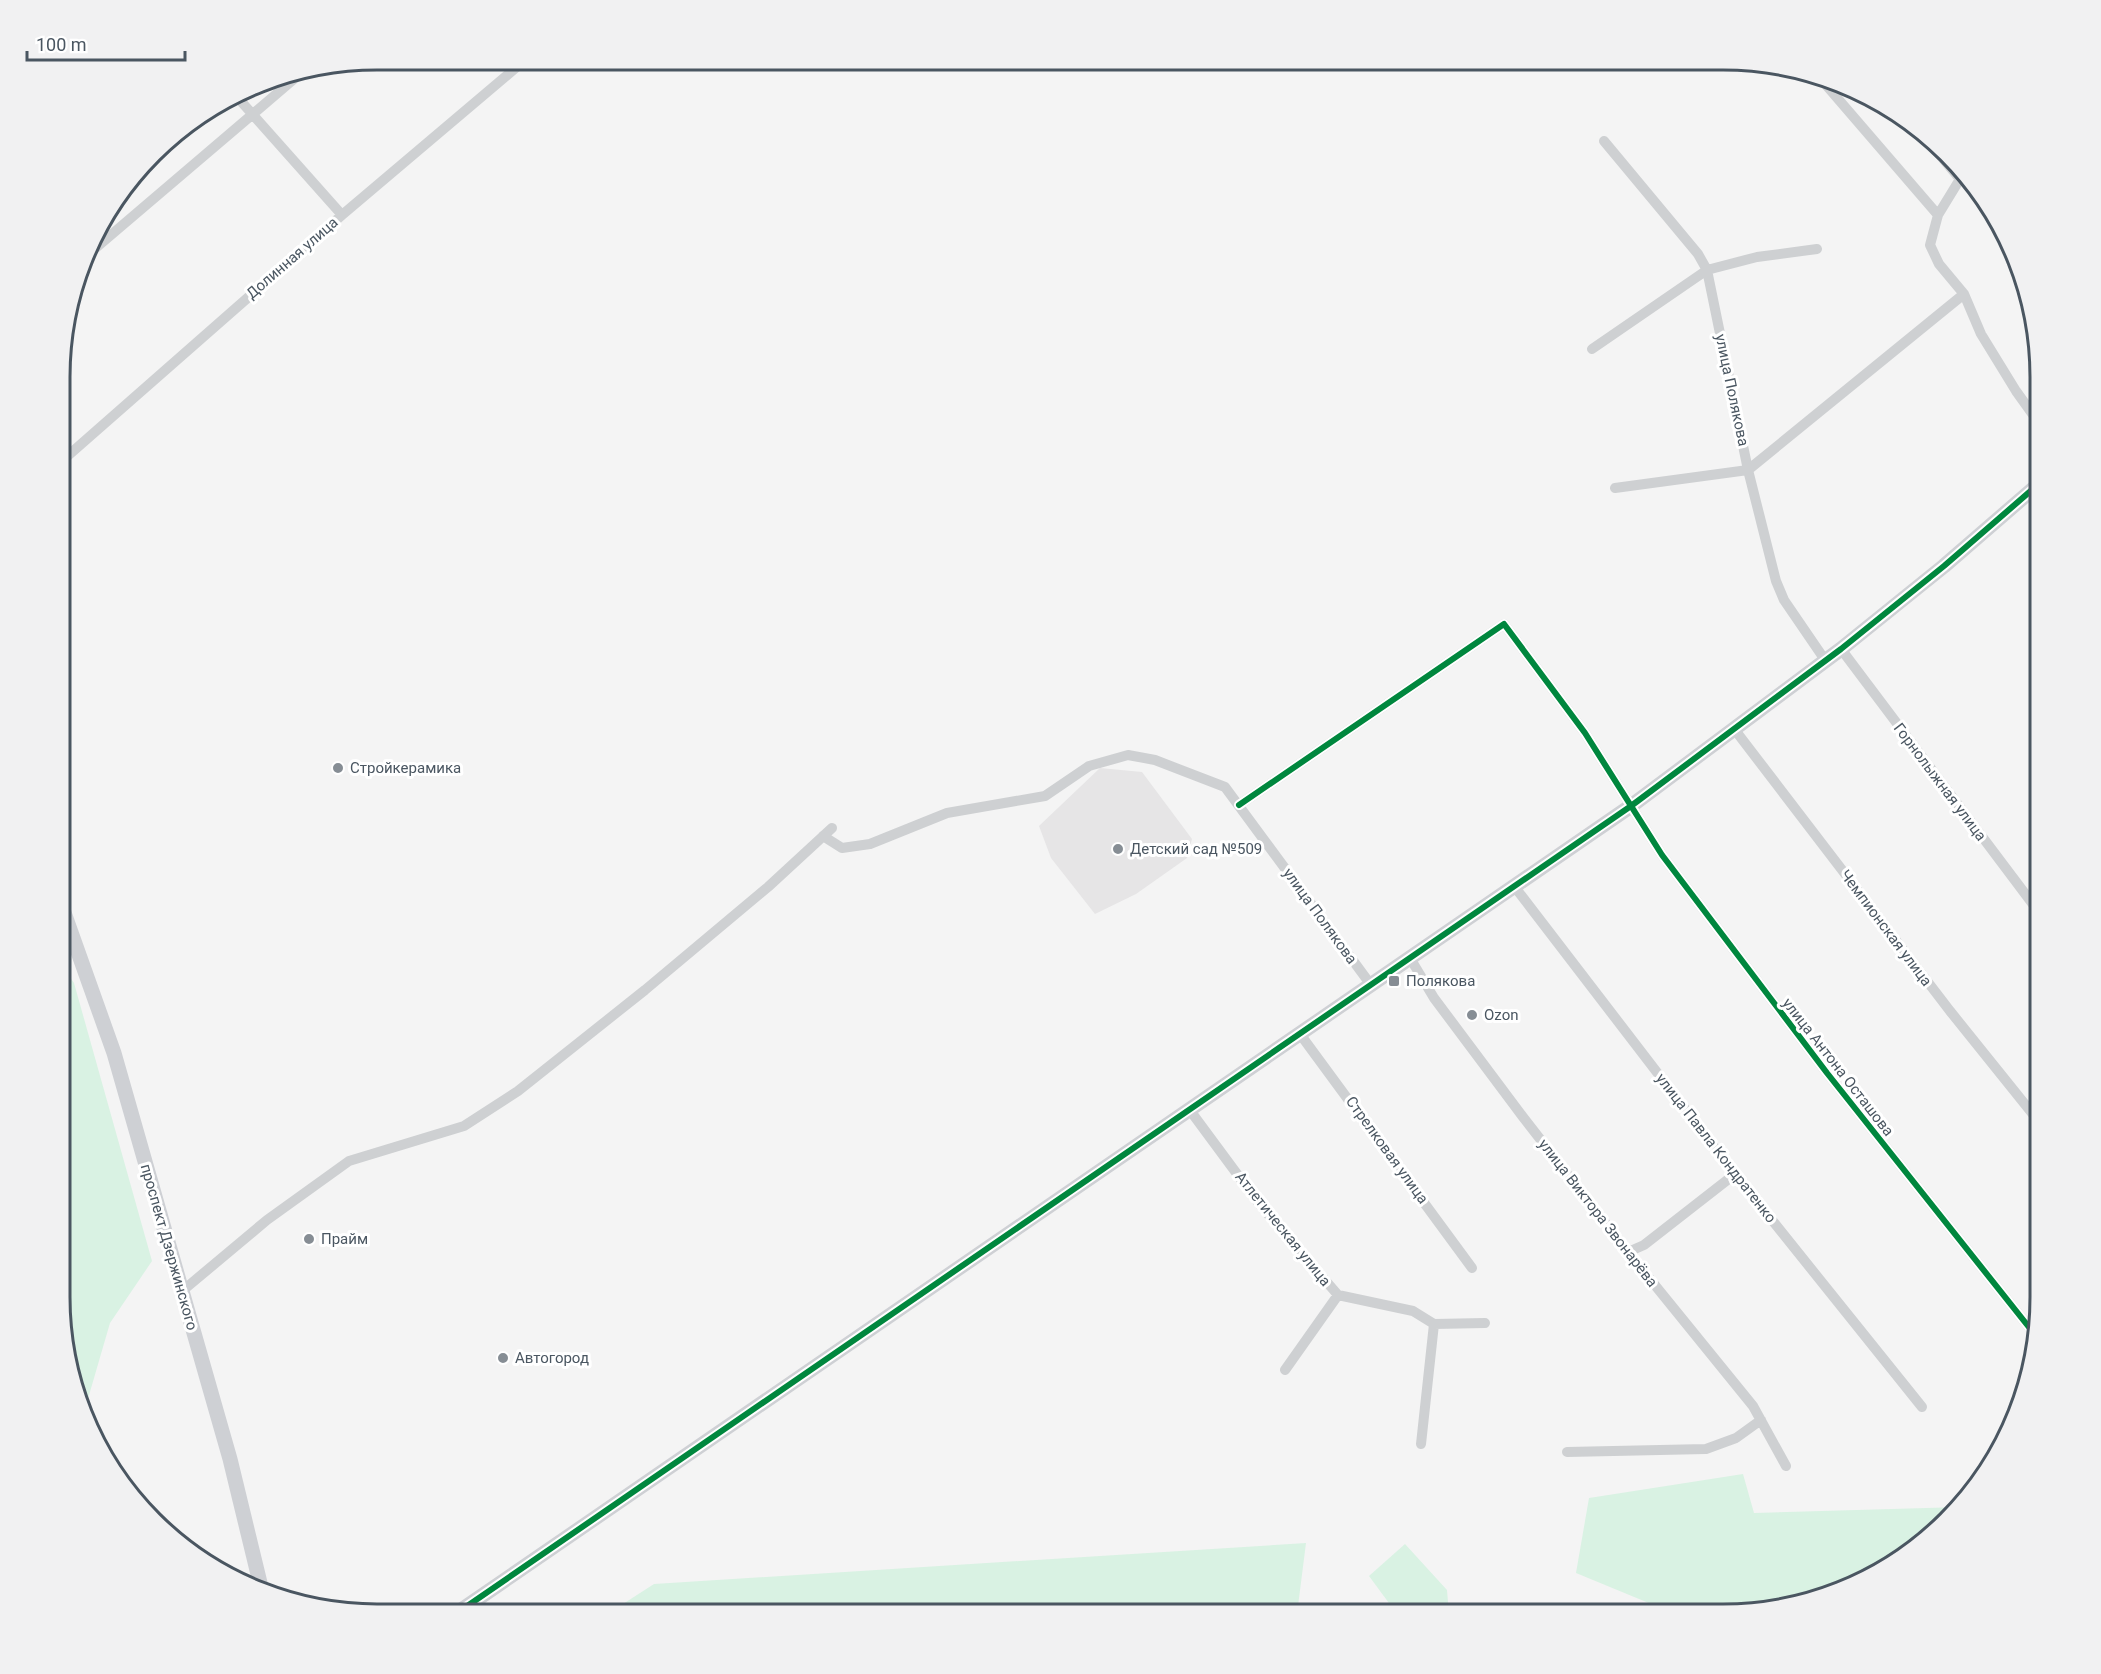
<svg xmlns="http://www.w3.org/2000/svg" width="2101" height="1674" font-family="Roboto,sans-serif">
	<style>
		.education { fill: #e6e5e6 }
		.garden { fill: #d9f2e3 }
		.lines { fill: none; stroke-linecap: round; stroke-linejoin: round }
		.street { stroke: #ced0d2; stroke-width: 10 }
		.secondary { stroke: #ced0d4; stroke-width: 15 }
		.cycleway-casing { stroke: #fff; stroke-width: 10 }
		.cycleway { stroke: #00873e; stroke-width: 6 }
		.poi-dot { fill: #868d94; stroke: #fff; stroke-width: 2 }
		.labels { text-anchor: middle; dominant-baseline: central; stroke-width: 6; stroke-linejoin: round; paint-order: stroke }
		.street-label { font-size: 15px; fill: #4a5661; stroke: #fff }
		.poi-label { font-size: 15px; fill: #4a5661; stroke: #fff; text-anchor: start }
		.rim { fill: none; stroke: #4a5661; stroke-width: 3 }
	</style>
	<rect width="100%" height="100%" fill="#f4f4f4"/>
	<path class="education" d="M1100 768 1142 772 1192 839 1187 858 1136 894 1095 914 1051 858 1039 826Z"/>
	<path class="garden" d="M61 964 74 983 152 1261 110 1323 85 1409 61 1318Z
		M1743 1474 1754 1513 1961 1507 1900 1560 1846 1590 1724 1614H1661L1656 1606 1576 1573 1589 1498Z
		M1306 1543 1297 1614 609 1613 654 1584Z
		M1405 1544 1447 1590 1449 1614H1397L1369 1576Z"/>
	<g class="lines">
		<path class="street" d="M1820 78 1938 215
			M238 98 342 215
			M1920 131 1960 179 1938 215 1930 245 1939 264 1964 294 1981 334 2016 391 2041 426
			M1604 141 1698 254 1707 270 1748 470 1776 581 1784 600 1825 660
			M91 252 301 73
			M1592 349 1707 270 1757 257 1817 249
			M63 460 342 215 525 60
			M1615 488 1748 470 1964 294
			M1841 649 2041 915
			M1735 730 1950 1011 2040 1123
			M1239 805 1504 624 1585 733 1662 855 1827 1073 2036 1336
			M823 836 842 848 870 844 947 813 1045 796 1089 766 1128 755 1155 760 1225 787 1371 985
			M1514 886 1735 1174 1922 1407
			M1410 958 1434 998 1523 1117 1628 1252 1753 1406 1786 1466
			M1300 1034 1472 1268
			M1189 1109 1260 1205 1338 1295 1413 1311 1434 1324
			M1628 1252 1644 1245 1735 1174
			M181 1292 267 1220 349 1161 464 1126 518 1091 645 990 768 887 832 828
			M1434 1324 1485 1323
			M1285 1370 1338 1295
			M1421 1444 1434 1324
			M1567 1452 1706 1449 1736 1438 1761 1420"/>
		<path class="secondary" d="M62 907 114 1053 230 1459 262 1591
			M457 1613 1631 806 1841 649 1944 566 2041 482"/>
		<g class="cycleway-casing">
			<path id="cycleway" d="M1239 805 1504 624 1585 733 1662 855 1827 1073 2036 1336
				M457 1613 1631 806 1841 649 1944 566 2041 482"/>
		</g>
		<use href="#cycleway" class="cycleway"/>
	</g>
	<g class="poi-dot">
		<circle cx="338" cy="768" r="6"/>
		<circle cx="1118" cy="849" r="6"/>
		<rect x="1388" y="975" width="12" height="12" rx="3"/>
		<circle cx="1472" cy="1015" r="6"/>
		<circle cx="309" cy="1239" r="6"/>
		<circle cx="503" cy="1358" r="6"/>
	</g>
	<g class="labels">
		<g class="street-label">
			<text transform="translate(292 258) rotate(-41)">Долинная улица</text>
			<text transform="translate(1732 390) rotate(78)">улица Полякова</text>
			<text transform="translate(1940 782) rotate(53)">Горнолыжная улица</text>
			<text transform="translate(1320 916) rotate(54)">улица Полякова</text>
			<text transform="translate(1886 928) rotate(53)">Чемпионская улица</text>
			<text transform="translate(1838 1067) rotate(52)">улица Антона Осташова</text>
			<text transform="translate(1716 1148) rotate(52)">улица Павла Кондратенко</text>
			<text transform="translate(1387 1150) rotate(54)">Стрелковая улица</text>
			<text transform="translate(1598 1213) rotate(52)">улица Виктора Звонарёва</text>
			<text transform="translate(1283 1229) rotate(51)">Атлетическая улица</text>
			<text transform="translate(169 1247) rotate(74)">проспект Дзержинского</text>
		</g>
		<g class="poi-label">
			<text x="350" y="768">Стройкерамика</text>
			<text x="1130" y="849">Детский сад №509</text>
			<text x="1406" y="981">Полякова</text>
			<text x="1484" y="1015">Ozon</text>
			<text x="321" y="1239">Прайм</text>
			<text x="515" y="1358">Автогород</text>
		</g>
	</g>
	<path d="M0 0H2101V1674H0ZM377 70H1723A307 307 0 0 1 2030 377V1297A307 307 0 0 1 1723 1604H377A307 307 0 0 1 70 1297V377A307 307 0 0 1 377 70Z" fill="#f1f1f2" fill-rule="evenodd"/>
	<path class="rim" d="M377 70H1723A307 307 0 0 1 2030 377V1297A307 307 0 0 1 1723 1604H377A307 307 0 0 1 70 1297V377A307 307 0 0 1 377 70Z"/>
	<path d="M27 51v9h158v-9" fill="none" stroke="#4a5661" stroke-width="3"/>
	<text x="36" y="51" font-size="18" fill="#4a5661" stroke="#ffffff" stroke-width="4.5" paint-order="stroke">100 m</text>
</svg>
